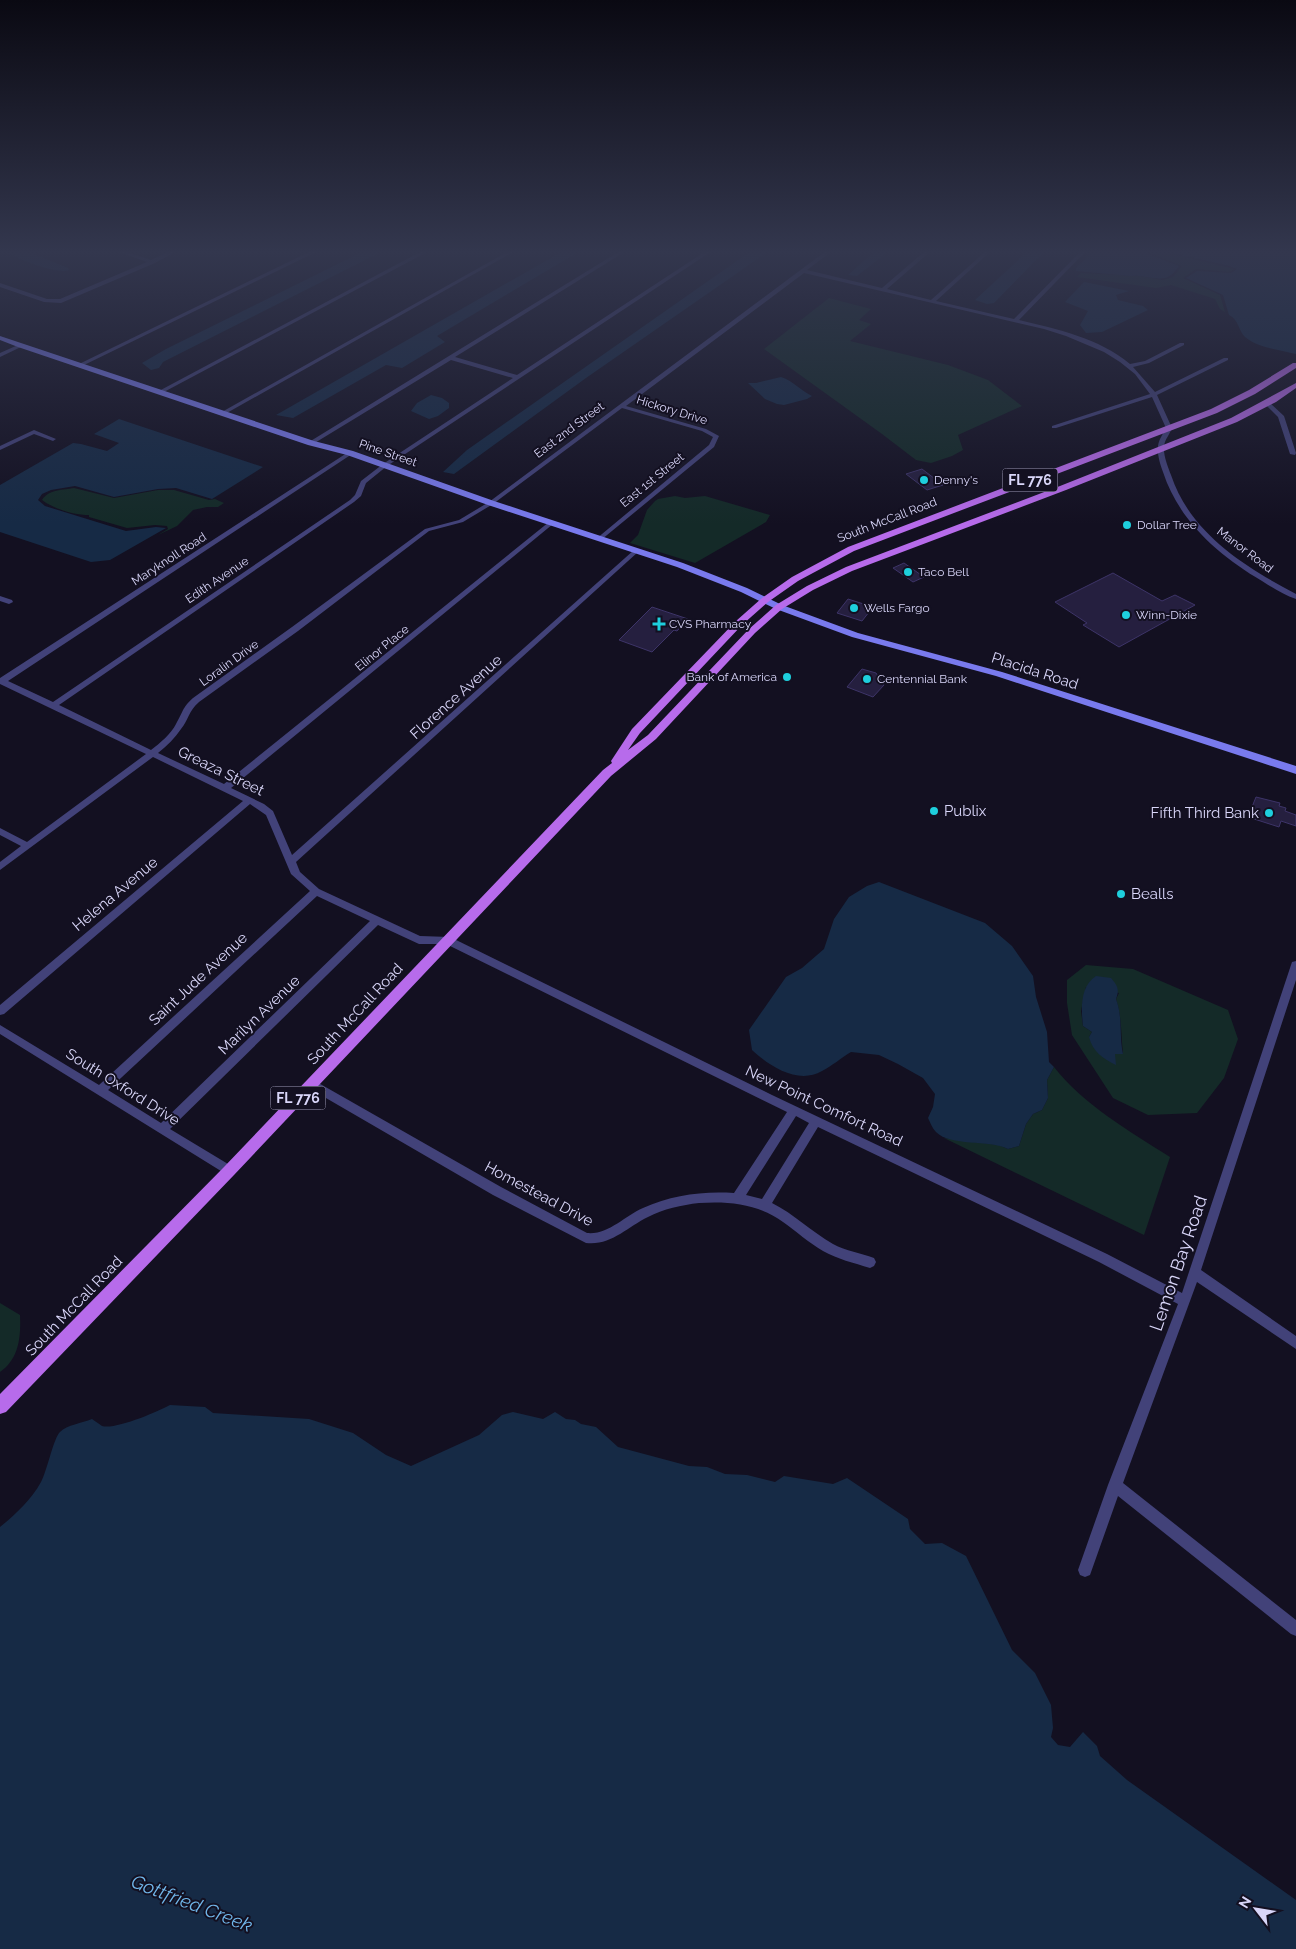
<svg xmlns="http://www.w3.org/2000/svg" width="1296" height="1949" font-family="Raleway,sans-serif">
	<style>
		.green { fill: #142a28; fill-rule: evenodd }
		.water { fill: #162a45 }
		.building { fill: #251f3f; stroke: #3d3468 }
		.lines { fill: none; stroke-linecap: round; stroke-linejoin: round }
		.street { fill: #424279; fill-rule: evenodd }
		.secondary { fill: #797aed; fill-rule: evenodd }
		.primary { fill: #b76beb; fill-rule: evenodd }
		.poi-dot { fill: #1ecfdd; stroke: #131021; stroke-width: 2 }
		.labels { text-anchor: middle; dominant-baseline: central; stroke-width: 4; stroke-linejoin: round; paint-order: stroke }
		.far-street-label { font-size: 12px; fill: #d9d6f9; stroke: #131021 }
		.far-poi-label { font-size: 12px; fill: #d9d6f9; stroke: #131021; text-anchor: start }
		.shield { fill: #131021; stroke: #9e9bb8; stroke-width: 1 }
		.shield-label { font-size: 14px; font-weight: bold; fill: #d9d6f9 }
		.street-label { font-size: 15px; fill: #d9d6f9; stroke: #131021 }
		.poi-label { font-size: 15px; fill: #d9d6f9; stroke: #131021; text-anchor: start }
		.near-street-label { font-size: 18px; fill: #d9d6f9; stroke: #131021 }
		.near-water-label { font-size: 19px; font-style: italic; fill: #71b7eb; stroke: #131021 }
	</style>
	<rect width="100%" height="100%" fill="#131021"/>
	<path class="green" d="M1150 251H1160L1234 269 1229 272 1196 269 1183 278 1220 295 1225 312 1220 309 1215 299 1171 285 1156 288 1077 277 1081 273 1139 276 1163 280 1173 277 1182 266 1148 252Z
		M829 298 871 309 859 320 871 324 850 341 948 365 988 380 1022 406 958 435 963 450 952 456 931 463 916 460 882 434 764 349Z
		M74 488 114 498 158 490H174L209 500 215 499 224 503 218 507H207L193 510 177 526 158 535 168 529 167 526 155 525 127 528 89 517V515C74 515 54 509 42 500 49 489 63 490 74 488Z
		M675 496 685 498 705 496 770 515 766 522 695 563 630 543 638 535 647 510 655 501 658 499Z
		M1086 965 1133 969 1228 1010 1238 1039 1224 1078 1197 1113 1148 1115 1113 1098 1072 1035 1067 1003V980ZM1086 987 1119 993 1116 999C1122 1017 1121 1036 1123 1054H1115L1089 1037 1092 1032 1083 1026 1081 1011Z
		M1054 1067C1084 1105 1129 1131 1170 1157L1144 1235 944 1138 999 1145 1008 1149 1019 1146 1026 1124 1033 1114 1042 1110 1048 1098 1047 1080Z
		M0 1303 20 1315C21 1337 19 1359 0 1372Z"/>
	<path class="water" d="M6 251H27L68 268 69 270C59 275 15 259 6 251Z
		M364 251H383L163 362 159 368 151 370 142 363 166 349Z
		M563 251H580L437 336 445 342 402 368 386 365 293 418 276 415Z
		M751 251H769L586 378 454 474 443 472 467 450Z
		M875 251H889L857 276 848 275Z
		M1028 251H1045L994 303 987 304 975 300Z
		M1093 251H1145V253L1179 266C1176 269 1174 273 1171 275 1162 283 1142 274 1131 276L1076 271V268Z
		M1164 251 1296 253V354C1281 350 1258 348 1245 337 1238 330 1239 320 1229 315L1223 295 1186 278 1197 271 1231 273 1237 269 1226 265Z
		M1084 282 1129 291 1116 295 1118 300 1143 306 1148 310 1102 332 1086 333 1080 325 1088 311 1065 302Z
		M781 377C792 380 801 391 812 396L807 399 784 405 777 404 765 399 748 383H756Z
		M431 395 442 398 449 403V408L438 416 429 419 411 411 417 403Z
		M119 419 263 467 212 499 176 488 158 489 114 497 75 486 51 490 42 494 38 500 45 506 126 531 156 527 166 528 110 560 91 562 0 532V485L73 443 81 444 107 451 119 443 94 434Z
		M879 882 985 923 1012 946 1033 976 1036 997 1047 1032 1049 1062 1054 1067 1047 1080 1048 1098 1042 1110 1033 1114 1026 1124 1019 1146 1008 1149C988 1139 951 1147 936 1132 932 1128 930 1122 928 1118L933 1107 935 1094 923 1078 898 1064 879 1055 851 1052C841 1058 832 1066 822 1071 798 1085 769 1066 752 1050L749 1030 786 977 802 968 824 949 834 919 849 897 867 886Z
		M1096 976 1111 978C1117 985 1120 989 1116 999 1123 1017 1119 1036 1123 1054H1115L1116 1065C1102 1058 1093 1052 1089 1037L1092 1032 1083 1026C1081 1009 1080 986 1096 976Z
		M170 1405 205 1407 213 1413 309 1419 353 1433 386 1455 411 1466 479 1435 502 1415 513 1412 543 1419 555 1412 566 1419 575 1420 581 1424 596 1427 618 1447 689 1466 707 1467 725 1474 747 1475 775 1482 784 1476 833 1484 847 1478 908 1519 910 1529 925 1544 942 1543 966 1556 1012 1650 1035 1673 1051 1705 1053 1728 1051 1737 1058 1745 1070 1747 1083 1732 1097 1746 1100 1756 1127 1780 1296 1900V1949H0V1527C16 1514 31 1500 41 1482 47 1471 54 1437 60 1432 67 1425 82 1423 92 1419 95 1421 99 1424 102 1426 115 1430 157 1412 170 1405Z"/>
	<path class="building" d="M922 469 943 485 927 490 906 474Z
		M904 563 924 577 913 582 893 568Z
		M1113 573 1162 601 1175 595 1195 605 1119 647 1083 625 1087 623 1055 602Z
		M848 599 873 607 862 621 837 613Z
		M652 607 688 619 677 631 674 630 652 652 619 640Z
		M862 669 876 673 884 685 873 697 847 687Z
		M1256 797 1280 803 1279 806 1286 808 1285 811 1296 815V826L1281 821 1279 827 1248 817Z"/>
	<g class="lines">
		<path class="street" d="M116 251H124L151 260 170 251H177L155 263 61 303 44 302 0 287V283L47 299H60L147 262Z
			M311 251H318L82 366 77 365Z
			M422 251H429L162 393 157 392Z
			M509 251H515L225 414 220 413Z
			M620 251H626L455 357 517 375 706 251H712L387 466 366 483 361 496 354 502 59 705 151 750C160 743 171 734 176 724 183 712 182 708 193 698L292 627 425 529 459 520 489 502 826 251H832L807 270 882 288 925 251H931L887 289 931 300 986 251H991L936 301 1014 319 1081 251H1086L1019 320C1057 329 1099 338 1130 364L1145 361 1180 343H1184V345L1149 363 1133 367 1155 392 1224 358H1228V360L1157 395 1172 428C1170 434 1165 439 1164 446 1163 455 1168 467 1171 475 1190 533 1245 567 1296 594V599C1284 595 1273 588 1262 581 1218 555 1179 521 1163 472 1160 464 1157 454 1158 446 1159 439 1163 434 1166 428L1152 397 1056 428H1052V426L1150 394 1135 374 1120 362 1104 352 1066 336 1044 329 804 273 626 406 706 429 719 436 714 447 601 540 596 539 709 445 713 437 702 431 622 408 493 504 463 522 429 531 298 631 199 702C188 712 189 719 181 729 175 738 167 746 158 753L224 784 549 522H553V524L231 788 264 804 273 811 292 855 634 550H638V552L296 862 300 872 319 889 420 936 450 937 772 1095 1107 1254 1182 1293 1291 965 1292 962 1296 961V980L1201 1270 1296 1336V1349L1197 1282 1123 1483 1296 1620V1636L1291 1634 1118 1496 1090 1575 1085 1577 1080 1575 1078 1570 1108 1485 1178 1304 1099 1262 818 1127 772 1203C794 1214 812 1232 833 1244 846 1251 861 1253 874 1258L876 1262 874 1266 870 1268C854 1263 837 1259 823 1251 809 1243 796 1231 783 1222 758 1204 730 1201 699 1203 682 1205 663 1209 648 1217 627 1227 611 1246 586 1243L493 1195 307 1087 306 1084 307 1081 311 1080 315 1081 501 1187 587 1233C609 1235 624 1216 643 1208 672 1195 702 1191 734 1193L787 1112 446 944H419L378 925 170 1129 233 1167 235 1171 233 1175 229 1176 0 1034V1025L99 1085 310 891 291 874 266 815 250 804 4 1014 0 1015V1005L243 801 153 757 0 870V862L21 846 0 835V828L27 842 146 754 0 684V678L350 451 353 453 352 454 8 681 53 702 350 500 355 495 361 481 383 464 513 378 451 360 313 444H309V442ZM317 896 370 921 161 1123 108 1090ZM796 1116 809 1123 762 1199 746 1195Z
			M18 345 23 346 0 357V353Z
			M1265 402H1269L1284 416 1296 453 1295 455 1290 454 1278 417 1265 404Z
			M34 430 56 439 53 441 34 434 0 450V446Z
			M0 596 12 600 13 602 9 604 0 601Z"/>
		<path class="secondary" d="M0 336 314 441 353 451 494 501 683 563 747 588 782 605 858 633 1002 672 1296 766V774L996 676 852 637 776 609 741 592 677 567 488 505 347 455 308 445 18 347 0 340Z"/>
		<path class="primary" d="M1293 363H1296V368L1255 394 1217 413 854 551 798 581 768 602 742 625 640 733 628 750 648 735 749 629 776 605 807 586 846 567 1060 486 1231 418 1296 383V388L1276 402 1237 422 1066 490 852 571 813 590 782 609 755 633 656 739 611 776 234 1175 6 1412 0 1414V1394L224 1167 603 770 612 763 611 761 632 729 736 621 762 598 792 577 848 547 1211 409 1249 390Z"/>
	</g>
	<linearGradient id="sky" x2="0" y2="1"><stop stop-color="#0a0912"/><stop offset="0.48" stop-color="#33374e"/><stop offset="1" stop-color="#33374e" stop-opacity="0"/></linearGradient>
	<rect width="1296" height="524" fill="url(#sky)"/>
	<g class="poi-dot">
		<circle cx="924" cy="480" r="5"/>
		<circle cx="1127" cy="525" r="5"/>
		<circle cx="908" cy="572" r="5"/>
		<circle cx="854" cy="608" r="5"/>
		<circle cx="1126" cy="615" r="5"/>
		<path d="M656.5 616.5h5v5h5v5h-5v5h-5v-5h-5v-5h5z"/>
		<circle cx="787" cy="677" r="5"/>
		<circle cx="867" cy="679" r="5"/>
		<circle cx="934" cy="811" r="5"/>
		<circle cx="1269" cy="813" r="5"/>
		<circle cx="1121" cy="894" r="5"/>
	</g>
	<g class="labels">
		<g class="far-street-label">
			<text transform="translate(672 410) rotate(17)">Hickory Drive</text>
			<text transform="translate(569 430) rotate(-37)">East 2nd Street</text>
			<text transform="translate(388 453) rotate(19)">Pine Street</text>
			<text transform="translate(652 480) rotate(-39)">East 1st Street</text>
			<text transform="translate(887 520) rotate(-21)">South McCall Road</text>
			<text transform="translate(1245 550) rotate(37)">Manor Road</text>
			<text transform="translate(169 559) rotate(-33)">Maryknoll Road</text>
			<text transform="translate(217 580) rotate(-34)">Edith Avenue</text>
			<text transform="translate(382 648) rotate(-39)">Elinor Place</text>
			<text transform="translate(229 663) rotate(-36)">Loralin Drive</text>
		</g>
		<g class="far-poi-label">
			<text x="934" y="480">Denny's</text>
			<text x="1137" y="525">Dollar Tree</text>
			<text x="918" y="572">Taco Bell</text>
			<text x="864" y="608">Wells Fargo</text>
			<text x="1136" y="615">Winn-Dixie</text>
			<text x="669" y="624">CVS Pharmacy</text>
			<text x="777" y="677" text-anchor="end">Bank of America</text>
			<text x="877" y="679">Centennial Bank</text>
		</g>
		<g class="shield">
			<rect x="1002.5" y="468.5" width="55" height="23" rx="4"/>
			<rect x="270.5" y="1086.5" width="55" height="23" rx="4"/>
		</g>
		<g class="shield-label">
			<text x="1030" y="480">FL 776</text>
			<text x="298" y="1098">FL 776</text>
		</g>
		<g class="street-label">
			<text transform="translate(1035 671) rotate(18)">Placida Road</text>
			<text transform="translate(456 697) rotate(-42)">Florence Avenue</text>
			<text transform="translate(221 771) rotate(26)">Greaza Street</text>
			<text transform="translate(115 894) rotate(-40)">Helena Avenue</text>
			<text transform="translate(198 979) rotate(-43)">Saint Jude Avenue</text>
			<text transform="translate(355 1014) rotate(-47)">South McCall Road</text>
			<text transform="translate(259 1015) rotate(-44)">Marilyn Avenue</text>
			<text transform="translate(123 1087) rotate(32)">South Oxford Drive</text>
			<text transform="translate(824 1106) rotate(25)">New Point Comfort Road</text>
			<text transform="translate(539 1194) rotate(28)">Homestead Drive</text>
			<text transform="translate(74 1306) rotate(-46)">South McCall Road</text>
		</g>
		<g class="poi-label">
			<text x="944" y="811">Publix</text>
			<text x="1259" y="813" text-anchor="end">Fifth Third Bank</text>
			<text x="1131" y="894">Bealls</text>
		</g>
		<g class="near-street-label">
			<text transform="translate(1178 1263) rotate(-71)">Lemon Bay Road</text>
		</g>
		<g class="near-water-label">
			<text transform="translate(192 1903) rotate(21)">Gottfried Creek</text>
		</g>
	</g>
	<g transform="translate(1256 1909) rotate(301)" stroke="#131021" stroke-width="4" paint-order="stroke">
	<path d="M0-4L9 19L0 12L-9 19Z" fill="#d9d6f9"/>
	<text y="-8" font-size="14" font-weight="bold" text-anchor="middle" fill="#d9d6f9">N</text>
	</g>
</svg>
